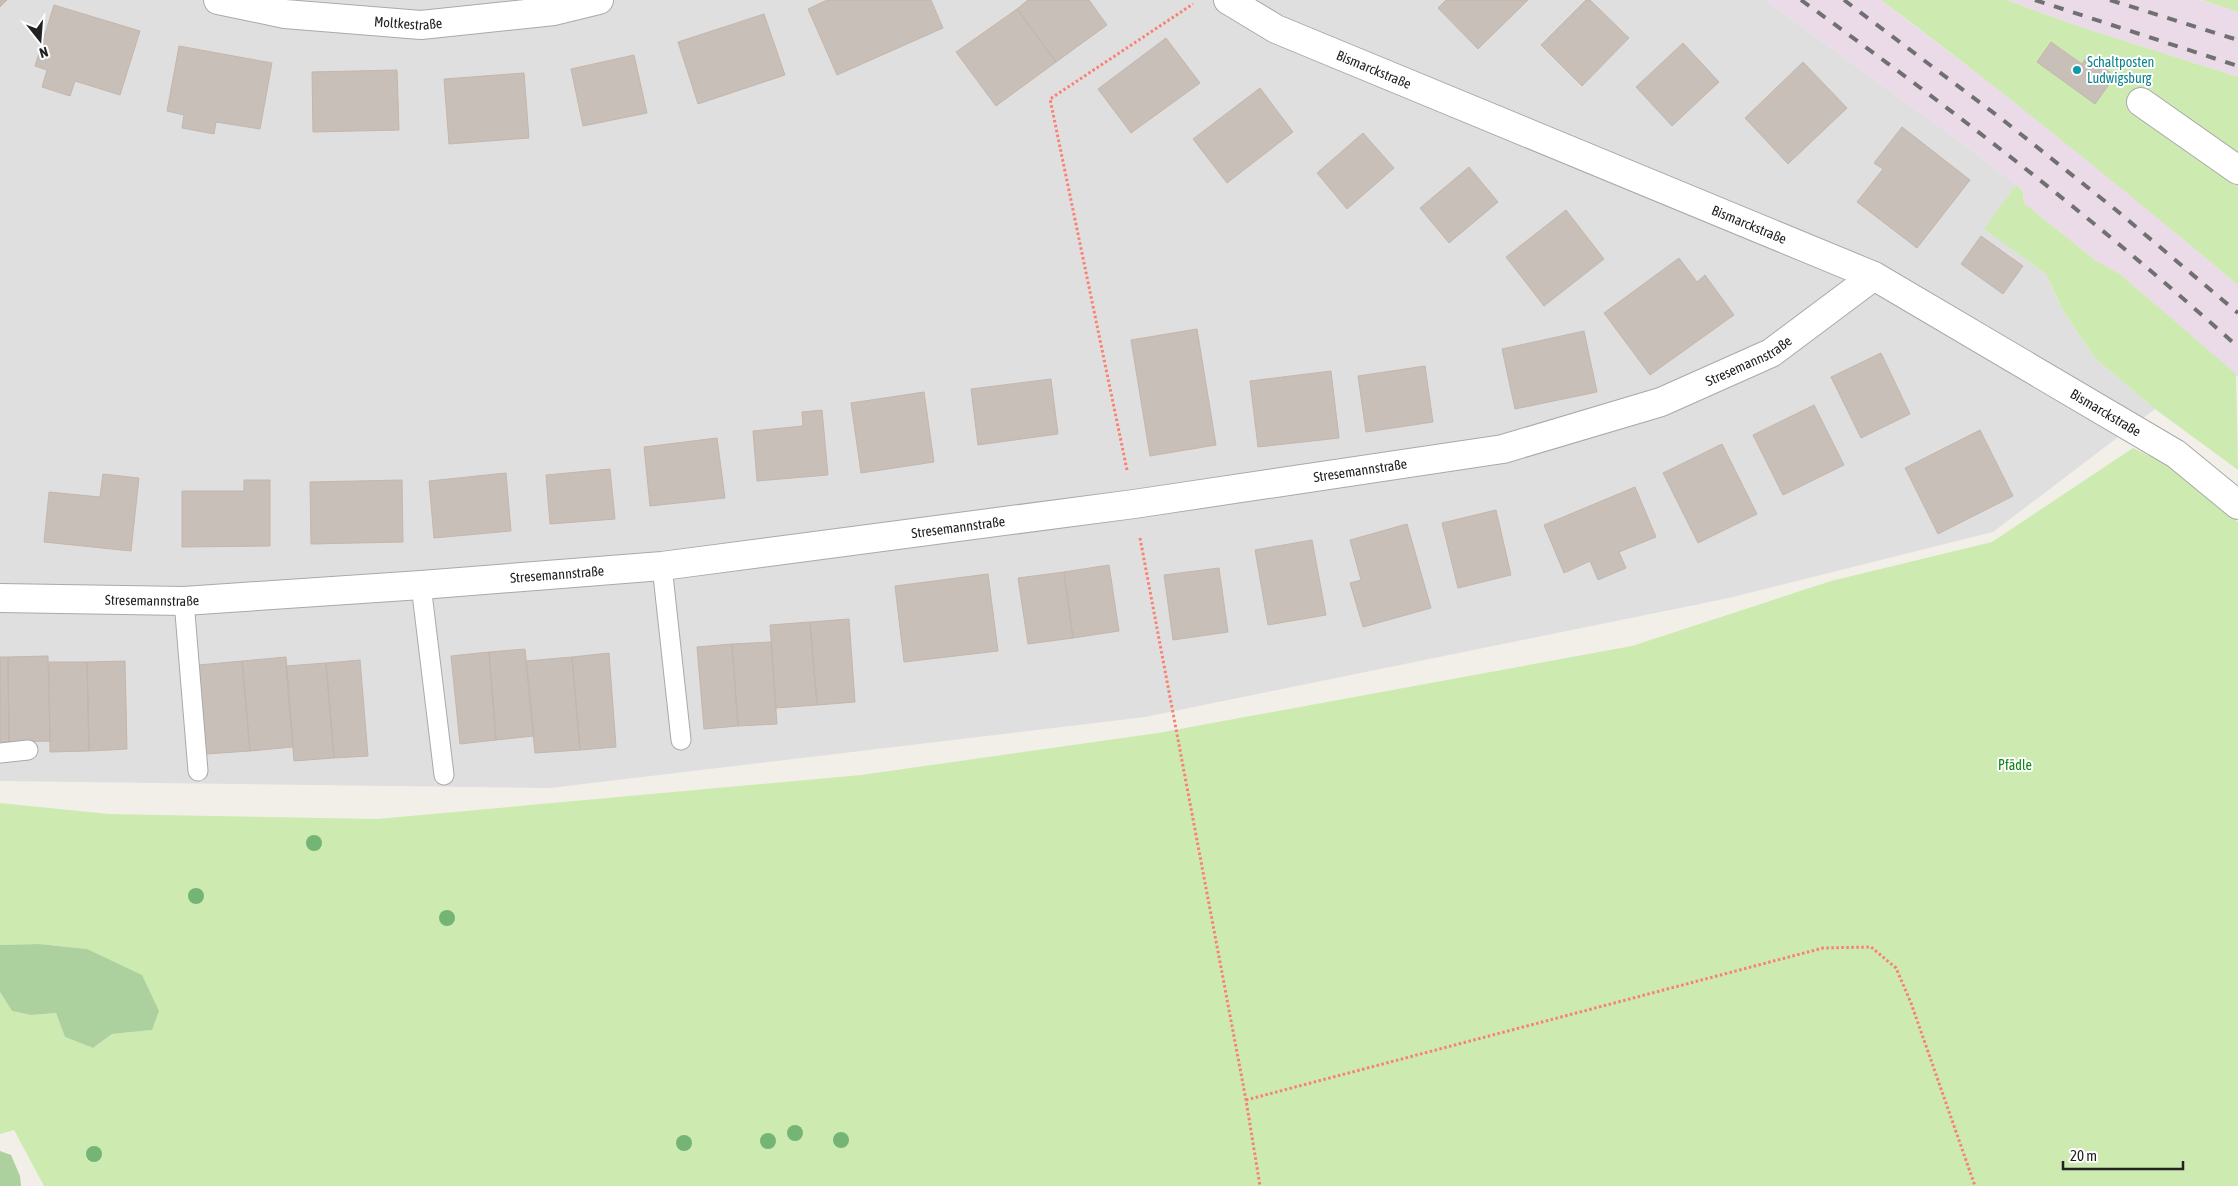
<svg xmlns="http://www.w3.org/2000/svg" width="2238" height="1186" font-family="'Asap Condensed',sans-serif">
	<style>
		.residential { fill: #e0dfdf }
		.industrial { fill: #ebdbe8 }
		.grass { fill: #cdebb0 }
		.forest { fill: #add19e }
		.building { fill: #c7bfb8; stroke: #c4b6ab }
		.lines { fill: none; stroke-linecap: round; stroke-linejoin: round }
		.lane-casing { stroke: #a9a9a9; stroke-width: 21 }
		.street-casing { stroke: #a9a9a9; stroke-width: 30 }
		.path { stroke: #fa8072; stroke-width: 3; stroke-dasharray: 2.5 2.5; stroke-linecap: butt }
		.lane { stroke: #fff; stroke-width: 19 }
		.street { stroke: #fff; stroke-width: 28 }
		.rail { stroke: #707070; stroke-width: 4; stroke-dasharray: 10 10; stroke-linecap: butt }
		.tree { fill: #74b475 }
		.culture-dot { fill: #0f9aa8; stroke: #fff; stroke-width: 2 }
		.labels { text-anchor: middle; dominant-baseline: central; stroke-width: 4; stroke-linejoin: round; paint-order: stroke }
		.street-label { font-size: 14px; fill: #222; stroke: #fff }
		.culture-label { font-size: 14px; fill: #0d838f; stroke: #fff; text-anchor: start }
		.park-label { font-size: 14px; fill: #0c8416; stroke: #fff }
	</style>
	<rect width="100%" height="100%" fill="#f2efe9"/>
	<path class="residential" d="M0 0H1765L1977 154 2016 185 1985 229 2046 274 2063 310 2079 335 2097 360 2155 409 1993 532 1729 598 1145 717 550 788 0 781Z"/>
	<path class="industrial" d="M1765 0H1881L2016 103 2128 193 2238 285V377L2120 274 2095 260 2024 203 2023 191 1977 154Z
		M2006 0H2201L2238 12V77L2078 26Z"/>
	<path class="grass" d="M1881 0H2006L2078 26 2238 77V285C2121 187 2003 91 1881 0Z
		M2202 0H2238V12Z
		M2016 185 2023 191 2024 203 2095 260 2120 274 2236 374 2238 470 2155 409 2097 360 2079 335 2063 310 2046 274 1984 229Z
		M2133 448 2172 467 2238 522V1186H44L14 1130 0 1134V992L12 1011 31 1015 56 1013 65 1037 93 1048 112 1034 152 1030 87 949 39 944 0 945V803L109 814 377 819 861 775 1158 733 1632 646 1831 581 1992 542Z"/>
	<path class="forest" d="M39 944 87 949 142 975 159 1011 152 1030 112 1034 93 1048 65 1037 56 1013 31 1015 12 1011 0 992V945Z
		M0 1151 11 1155 20 1176 21 1186H0Z"/>
	<path class="building" d="M0 0H7L0 7Z
		M827 0H931L943 28 837 75 808 9Z
		M1028 0H1089L1107 25 1056 62 1017 9Z
		M1446 0H1528L1478 49 1438 8Z
		M1586 0H1590L1629 38 1582 86 1541 45Z
		M54 5 140 31 120 95 75 81 70 96 42 87 47 70 35 66Z
		M1017 9 1056 62 996 106 956 52Z
		M764 14 785 75 698 104 678 42Z
		M1166 38 1200 83 1131 133 1098 89Z
		M2051 42 2082 64 2087 56 2115 76 2095 104 2037 62Z
		M1683 43 1719 82 1672 126 1636 87Z
		M179 46 272 63 260 129 216 122 214 134 182 128 184 115 167 111Z
		M634 55 647 113 583 126 571 69Z
		M1803 62 1847 108 1788 164 1745 118Z
		M397 70 399 130 313 132 312 72Z
		M524 73 529 138 449 144 444 79Z
		M1260 88 1293 132 1227 183 1193 139Z
		M1902 127 1970 180 1917 248 1857 202 1883 169 1874 163Z
		M1363 133 1394 168 1347 209 1317 173Z
		M1469 167 1498 202 1449 243 1420 208Z
		M1566 210 1604 259 1544 306 1506 257Z
		M1981 236 2023 266 2003 294 1961 264Z
		M1679 258 1697 282 1705 275 1734 315 1650 375 1604 313Z
		M1197 329 1216 445 1150 456 1131 340Z
		M1584 331 1597 392 1515 409 1502 349Z
		M1881 353 1910 414 1861 438 1831 377Z
		M1425 366 1433 422 1366 432 1358 376Z
		M1331 371 1339 438 1258 447 1250 381Z
		M1051 379 1058 434 978 445 971 389Z
		M924 392 934 462 861 473 851 403Z
		M1814 405 1844 465 1783 495 1753 435Z
		M822 410 828 475 757 481 753 431 803 426 802 412Z
		M1980 430 2013 496 1938 534 1905 468Z
		M717 438 725 498 650 506 644 447Z
		M1722 444 1757 514 1698 543 1663 473Z
		M610 469 615 519 550 524 546 475Z
		M506 473 511 531 434 538 429 481Z
		M103 474 139 478 131 551 44 542 49 492 100 497Z
		M244 480H270V546L182 547V491H244Z
		M402 480 403 542 311 544 310 482Z
		M1635 487 1656 537 1619 552 1626 568 1598 580 1590 561 1564 573 1544 525Z
		M1496 510 1511 575 1458 588 1442 523Z
		M1407 524 1431 608 1363 627 1350 583 1361 580 1350 540Z
		M1312 540 1326 615 1268 625 1255 550Z
		M1109 565 1119 631 1073 638 1064 572Z
		M1219 568 1228 632 1173 640 1164 575Z
		M1064 572 1073 638 1028 644 1018 578Z
		M988 574 998 651 904 662 895 586Z
		M849 619 855 702 817 705 810 622Z
		M810 622 817 705 776 708 770 625Z
		M771 642 777 724 738 726 732 644Z
		M732 644 738 726 704 729 697 647Z
		M525 649 534 736 496 740 489 652Z
		M489 652 496 740 460 744 451 656Z
		M609 653 616 747 580 750 572 657Z
		M48 656 50 741 9 742 8 657Z
		M0 657H8L9 742H0Z
		M286 657 293 747 250 751 242 661Z
		M572 657 580 750 535 753 526 661Z
		M360 660 368 756 334 758 326 663Z
		M125 661 127 749 89 751 87 662Z
		M242 661 250 751 206 754 199 665Z
		M49 662H87L89 751 50 752Z
		M326 663 334 758 294 761 286 666Z"/>
	<g class="lines">
		<g class="lane-casing">
			<path id="lane" d="M662 566 681 740
				M421 585 444 775
				M184 601 198 771
				M0 753 28 750"/>
		</g>
		<g class="street-casing">
			<g id="street">
				<path id="s1" d="M218 0 285 14 421 25 554 11 599 0"/>
				<path id="s2" d="M1228 0 1276 29 1874 276 2176 454 2238 505"/>
				<path d="M2141 102 2238 170"/>
				<path id="s3" d="M0 598 184 601 421 585 662 566 1134 504 1503 449 1661 402 1771 353 1874 276"/>
			</g>
		</g>
		<path class="path" d="M1127 470 1050 99 1193 4
			M1140 538 1246 1100 1260 1186
			M1246 1100 1823 948 1871 947 1896 968 1911 1003 1975 1186"/>
		<use href="#lane" class="lane"/>
		<use href="#street" class="street"/>
		<path class="rail" d="M1801 0C1952 109 2100 223 2238 347
			M1844 0 2003 120 2116 210 2238 313
			M2035 0 2238 66
			M2110 0 2238 40"/>
	</g>
	<g class="tree">
		<circle cx="314" cy="843" r="8"/>
		<circle cx="196" cy="896" r="8"/>
		<circle cx="447" cy="918" r="8"/>
		<circle cx="795" cy="1133" r="8"/>
		<circle cx="841" cy="1140" r="8"/>
		<circle cx="768" cy="1141" r="8"/>
		<circle cx="684" cy="1143" r="8"/>
		<circle cx="94" cy="1154" r="8"/>
	</g>
	<circle class="culture-dot" cx="2077" cy="70" r="5"/>
	<g class="labels">
		<g class="street-label">
			<text stroke="none"><textPath href="#s1" startOffset="192">Moltkestraße</textPath></text>
			<text stroke="none"><textPath href="#s2" startOffset="162">Bismarckstraße</textPath></text>
			<text stroke="none"><textPath href="#s2" startOffset="568">Bismarckstraße</textPath></text>
			<text stroke="none"><textPath href="#s3" startOffset="1774">Stresemannstraße</textPath></text>
			<text stroke="none"><textPath href="#s2" startOffset="972">Bismarckstraße</textPath></text>
			<text stroke="none"><textPath href="#s3" startOffset="1368">Stresemannstraße</textPath></text>
			<text stroke="none"><textPath href="#s3" startOffset="962">Stresemannstraße</textPath></text>
			<text stroke="none"><textPath href="#s3" startOffset="558">Stresemannstraße</textPath></text>
			<text stroke="none"><textPath href="#s3" startOffset="152">Stresemannstraße</textPath></text>
		</g>
		<g class="culture-label">
			<text x="2087" y="62">Schaltposten<tspan x="2087" dy="16">Ludwigsburg</tspan></text>
		</g>
		<g class="park-label">
			<text x="2015" y="765">Pfädle</text>
		</g>
	</g>
	<g transform="translate(40 40) rotate(163)" stroke="#ffffff" stroke-width="4" paint-order="stroke">
	<path d="M0-4L9 19L0 12L-9 19Z" fill="#222222"/>
	<text y="-8" font-size="14" font-weight="bold" text-anchor="middle" fill="#222222">N</text>
	</g>
	<path d="M2063 1161v8h120v-8" fill="none" stroke="#222222" stroke-width="2.5"/>
	<text x="2070" y="1161" font-size="15" fill="#222222" stroke="#ffffff" stroke-width="4" paint-order="stroke">20 m</text>
</svg>
